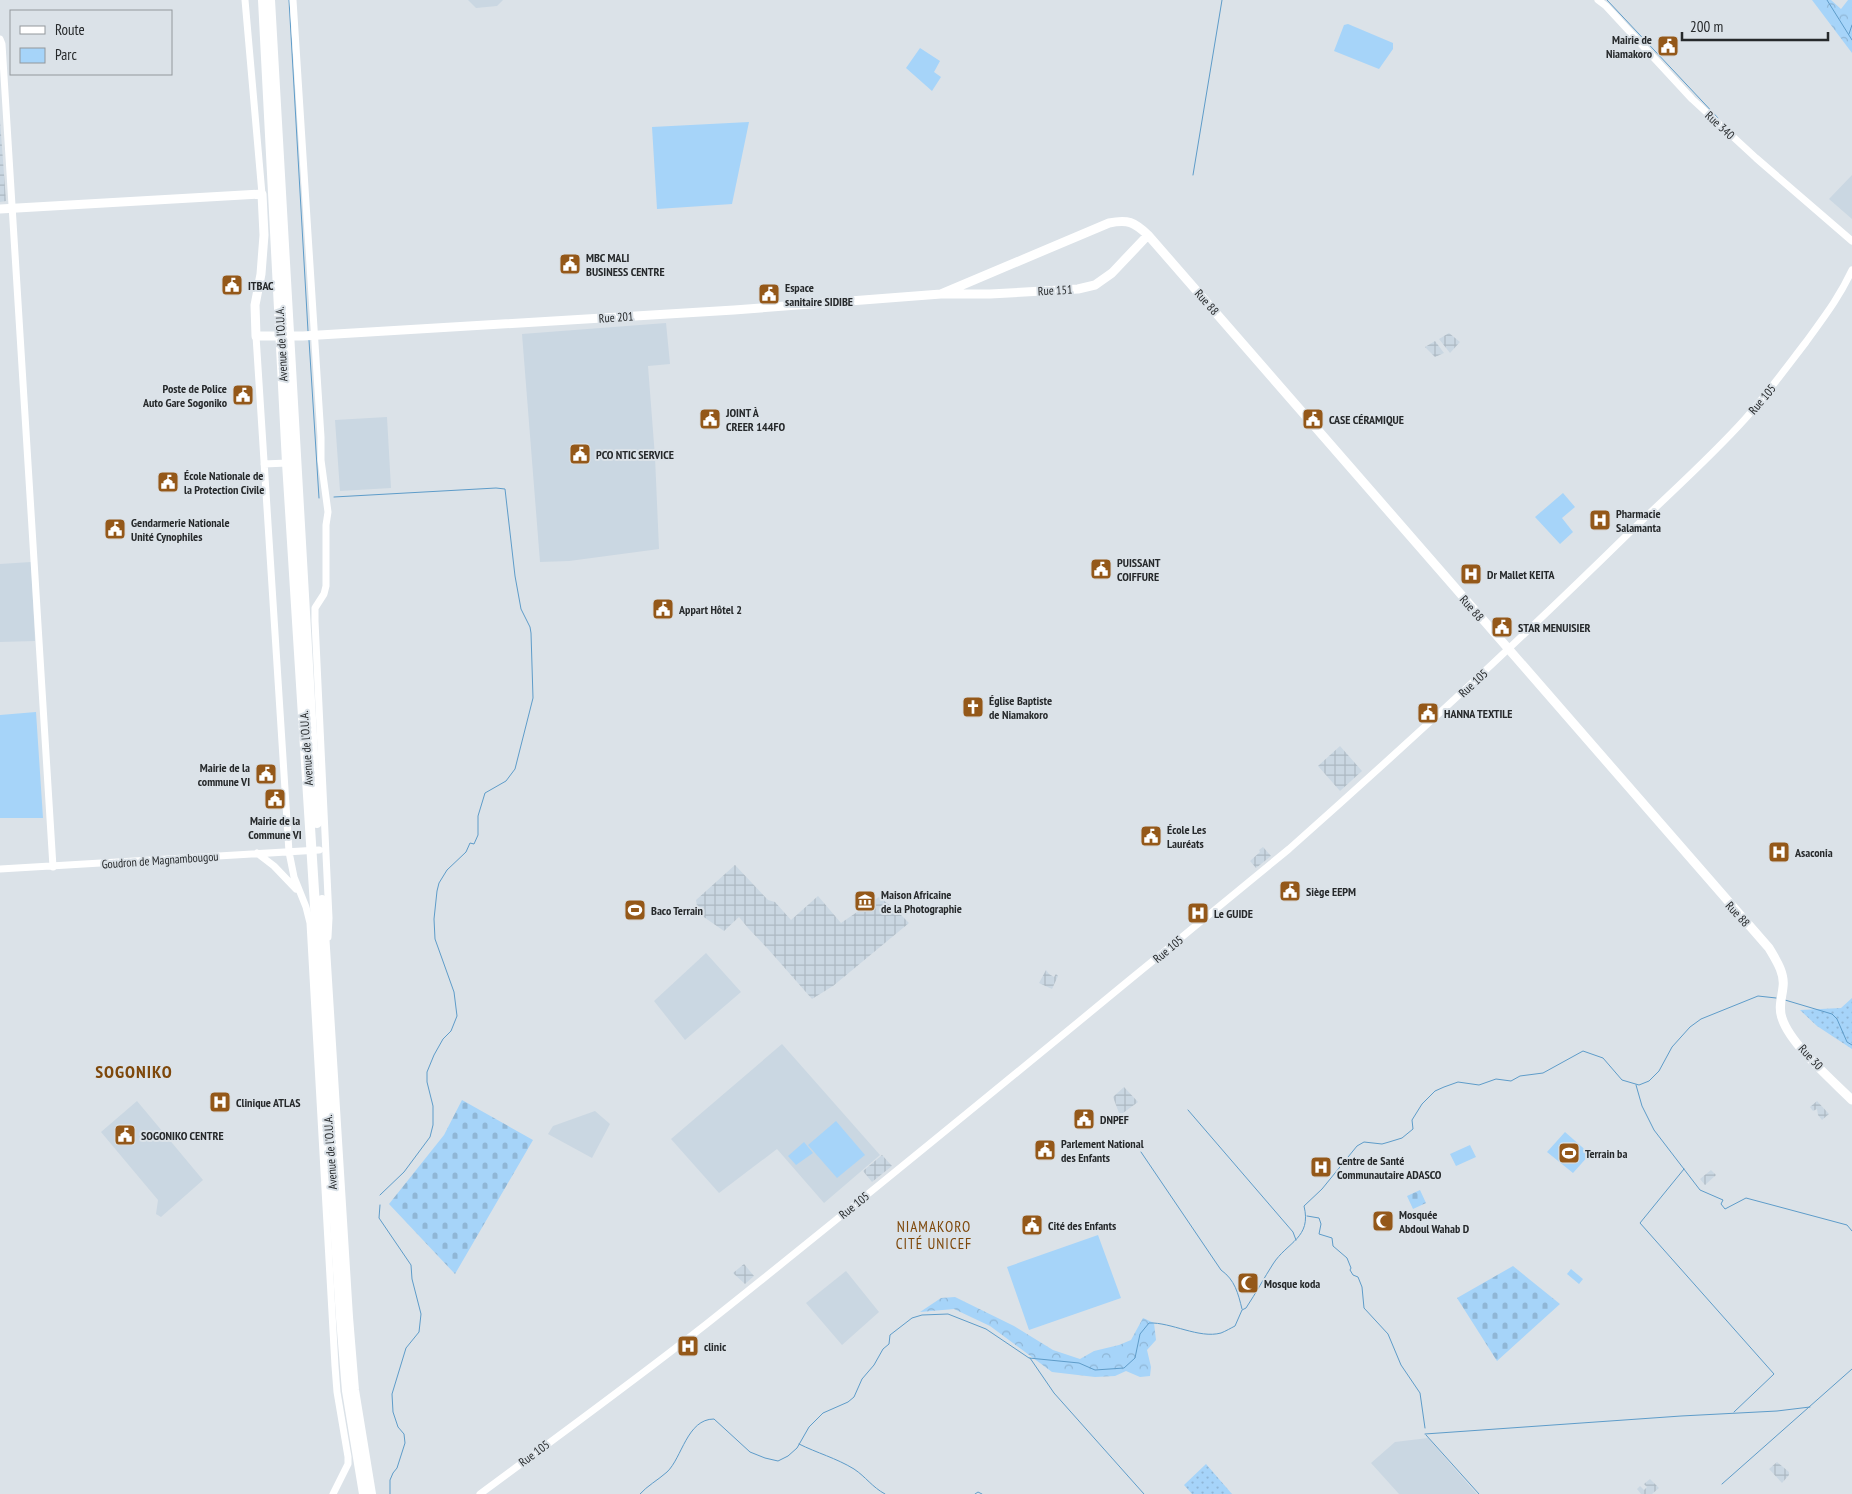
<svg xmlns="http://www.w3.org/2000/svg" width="1852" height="1494" font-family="'PT Sans Narrow',sans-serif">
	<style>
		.built { fill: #cad7e2 }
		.industrial { fill: url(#industrial-grid) }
		.green { fill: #a6d4f9 }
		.forest { fill: url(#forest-crowns) }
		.cemetery { fill: url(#cemetery-stones) }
		.park { fill: url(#park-dots) }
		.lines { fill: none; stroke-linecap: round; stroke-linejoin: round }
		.stream { stroke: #5e9cc9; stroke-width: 1 }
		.minor { stroke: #fff; stroke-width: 7 }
		.major { stroke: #fff; stroke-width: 9 }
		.highway { stroke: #fff; stroke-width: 10 }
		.labels { text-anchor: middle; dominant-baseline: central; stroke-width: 4; stroke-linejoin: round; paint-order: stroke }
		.poi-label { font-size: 12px; font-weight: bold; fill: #26292b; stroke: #dbe2e8; text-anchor: start }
		.street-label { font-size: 12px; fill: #26292b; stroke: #dbe2e8 }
		.quarter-label { font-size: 15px; letter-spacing: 1px; fill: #7e480b; stroke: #dbe2e8 }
		.district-label { font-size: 18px; font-weight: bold; letter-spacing: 1px; fill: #7e480b; stroke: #dbe2e8 }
	</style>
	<defs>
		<pattern id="industrial-grid" width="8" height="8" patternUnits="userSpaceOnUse" patternTransform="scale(1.25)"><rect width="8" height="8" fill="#cad7e2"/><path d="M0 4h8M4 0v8" fill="none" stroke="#adb9c2"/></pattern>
		<pattern id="forest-crowns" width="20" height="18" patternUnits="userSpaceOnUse" patternTransform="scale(1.25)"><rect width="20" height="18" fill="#a6d4f9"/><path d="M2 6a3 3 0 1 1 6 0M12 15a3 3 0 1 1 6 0" fill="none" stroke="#8fb6d6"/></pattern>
		<pattern id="cemetery-stones" width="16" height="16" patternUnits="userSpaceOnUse" patternTransform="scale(1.25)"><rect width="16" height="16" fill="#a6d4f9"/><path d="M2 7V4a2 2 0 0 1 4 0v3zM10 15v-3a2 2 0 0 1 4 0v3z" fill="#8fb6d6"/></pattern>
		<pattern id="park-dots" width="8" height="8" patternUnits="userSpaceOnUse" patternTransform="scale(1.25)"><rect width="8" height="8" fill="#a6d4f9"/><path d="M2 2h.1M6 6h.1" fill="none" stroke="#8fb6d6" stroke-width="1.8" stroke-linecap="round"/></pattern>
	</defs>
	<rect width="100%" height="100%" fill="#dbe2e8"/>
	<path class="built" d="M468 0H503L497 6 476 8Z
		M1852 175V219L1829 199Z
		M666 323 670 364 648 366 655 457 659 549 569 561 540 562 522 334Z
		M387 417 391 488 340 491 335 420Z
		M31 562 35 641 0 642V564Z
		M706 953 741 992 685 1040 654 1001Z
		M782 1044 880 1155 824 1203 777 1149 719 1193 671 1139Z
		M137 1101 203 1180 161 1217 156 1214 158 1200 101 1132Z
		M595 1111 610 1124 592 1158 548 1134 553 1126Z
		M846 1271 879 1312 842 1345 806 1303Z
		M1428 1438 1454 1468 1477 1494H1399L1371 1463 1395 1442Z"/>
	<path class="industrial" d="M0 120 6 201 0 202Z
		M1449 333 1460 342 1450 353 1439 339Z
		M1435 341 1444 353 1435 357 1425 347Z
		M1340 746 1362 771 1340 791 1318 766Z
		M1263 847 1271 856 1256 868 1250 861 1260 852 1259 850Z
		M735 865 768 900 775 902 791 920 818 896 841 923 879 897 895 909 909 923 833 986 812 999 768 949 748 928 739 917 724 931 698 913 696 900Z
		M1046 970 1049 974 1054 977 1056 974 1058 976 1052 989 1039 983Z
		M1124 1087 1138 1102 1123 1113H1119L1113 1097Z
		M1817 1101 1829 1114 1822 1120 1818 1115 1817 1109 1813 1111 1810 1107Z
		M882 1155 892 1166 872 1182 863 1171Z
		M1711 1170 1716 1175 1705 1185 1700 1179Z
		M744 1264 754 1276 745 1284 733 1273Z
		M1777 1462 1789 1472V1475L1782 1483 1769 1469Z
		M1650 1479 1659 1488 1652 1494H1641L1637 1489 1640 1486 1644 1490 1647 1487 1644 1484Z"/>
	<path class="green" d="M1348 24 1393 43V49L1379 69 1334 51 1344 25Z
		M920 48 940 61 934 72 941 77 932 91 906 68Z
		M749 122 732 204 657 209 652 127Z
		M1563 493 1575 507 1562 518 1573 532 1560 544 1535 517Z
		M36 712 43 818H0V715Z
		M836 1121 865 1155 837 1178 808 1145Z
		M1565 1132 1590 1154 1573 1173 1547 1152Z
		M804 1142 813 1153 796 1165 788 1156Z
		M1470 1145 1476 1157 1456 1166 1450 1154Z
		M1098 1235 1121 1298 1029 1330 1007 1267Z
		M1571 1269 1583 1279 1579 1284 1567 1274Z"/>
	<path class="forest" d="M1812 0H1831L1841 9 1848 0H1852V53Z
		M955 1297 1014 1326 1053 1350 1080 1359 1094 1351 1119 1345 1131 1340 1143 1318 1154 1323 1156 1340 1147 1350 1151 1367 1150 1376 1140 1377 1126 1371 1115 1376 1095 1377 1052 1372 990 1326 954 1309 920 1312 941 1298Z"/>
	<path class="cemetery" d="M462 1100 533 1140 455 1274 389 1204 444 1135Z
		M1420 1190 1426 1203 1413 1209 1407 1196Z
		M1513 1266 1560 1304 1497 1361 1457 1298Z"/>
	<path class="park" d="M1852 998V1049L1817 1026 1800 1010 1841 1008Z
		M1206 1464 1232 1494H1192L1184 1485Z"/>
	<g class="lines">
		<path class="stream" d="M289 0 308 331
			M1607 0 1718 118
			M1827 0 1852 40
			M1849 34 1852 25
			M1193 175 1222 0
			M309 340 319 498
			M334 497 496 488 505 489 515 576 521 609 530 627 531 633 533 698 515 769 506 781 485 793 478 816V835L474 844 470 843 466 852 447 870 439 883 437 891 434 919 435 939 454 992 457 1016 451 1031 443 1039 434 1055 427 1072V1082L433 1106V1125L430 1137 404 1172 380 1195
			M1785 1000 1832 1014 1837 1019 1847 1042 1852 1045
			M1636 1085 1642 1106 1654 1130 1700 1190 1723 1200 1721 1204 1725 1209 1746 1198 1847 1225 1852 1231
			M1188 1110 1293 1232 1296 1240
			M1141 1152 1221 1270C1235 1280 1238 1293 1242 1309
			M1684 1169 1640 1223 1774 1374 1734 1412
			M380 1205 379 1218 411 1265 412 1279 421 1314 419 1332 406 1348 392 1394 393 1412 398 1427 404 1434 405 1443 397 1468 393 1473 390 1480V1494
			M1307 1216 1319 1218 1321 1224 1319 1234 1332 1238 1333 1246 1347 1258 1351 1268 1350 1270 1353 1275 1358 1277 1362 1287 1364 1308 1388 1334 1401 1365 1420 1393 1425 1428
			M1030 1358 1054 1393 1144 1494
			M1425 1434 1681 1416 1777 1411 1810 1407
			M1426 1435 1479 1494
			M799 1444C817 1453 836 1458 854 1469 866 1477 872 1487 885 1494
			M1722 1484 1852 1369
			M640 1494C647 1486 658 1480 667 1472 682 1458 687 1419 714 1419L750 1452 765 1458 778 1461 788 1456 797 1448 809 1427 823 1413 848 1402 854 1397 862 1379 874 1365 883 1349 889 1344 890 1335 912 1318 922 1315 948 1314 986 1329 1029 1358 1079 1363 1095 1370 1124 1368 1135 1358 1140 1334 1149 1323C1171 1322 1199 1339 1221 1333 1226 1331 1231 1328 1235 1326L1242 1310 1246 1308C1256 1293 1264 1278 1273 1264 1287 1242 1312 1238 1304 1206L1322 1189 1357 1146 1364 1142 1382 1144 1389 1142 1402 1138 1413 1129 1412 1120 1422 1104 1435 1091 1444 1087 1458 1082 1479 1085 1496 1079 1511 1081 1520 1076 1543 1073 1583 1051 1603 1058 1622 1080 1639 1085 1649 1081 1659 1071 1672 1047 1690 1027 1701 1019 1758 996 1776 998
			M975 1494 978 1492 982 1494"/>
		<path class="minor" d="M245 0 262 194
			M293 0 321 437V460L328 512 326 525V586L324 594 315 608V621L329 918 328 937
			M1598 0 1606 6 1692 99 1756 158 1852 241
			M0 39 2 44 53 867
			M256 336 289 852 294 877 306 907 310 923 335 1366 337 1392 348 1457V1464L333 1494
			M264 464 287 463
			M257 853 274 866 296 889
			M0 869 319 850
			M480 1494C557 1437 634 1381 709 1322 904 1167 1096 1007 1289 849 1405 746 1519 641 1629 533 1668 495 1709 459 1745 419 1767 394 1786 368 1806 342 1824 317 1839 298 1852 270"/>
		<path class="major" d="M0 209 262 194 264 235 261 274 255 305 256 336H303L734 310 941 294H990L1078 289 1095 285 1112 273 1148 235
			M941 294 1109 223C1128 219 1134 222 1148 235L1769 948C1776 960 1785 973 1783 987 1782 998 1778 1007 1782 1018 1790 1044 1832 1080 1852 1100"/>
		<path class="highway" d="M263 0 287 463 341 1318 347 1391 364 1494
			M270 0 317 823
			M322 900 348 1317 354 1390 371 1494"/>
	</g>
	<defs>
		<g id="civic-square" transform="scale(1.125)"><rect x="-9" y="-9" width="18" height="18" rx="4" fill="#945819" stroke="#dbe2e8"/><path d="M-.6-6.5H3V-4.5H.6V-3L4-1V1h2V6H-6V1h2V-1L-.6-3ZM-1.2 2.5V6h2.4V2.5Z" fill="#fff"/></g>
		<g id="hospital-square" transform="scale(1.125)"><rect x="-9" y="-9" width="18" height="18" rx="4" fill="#945819" stroke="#dbe2e8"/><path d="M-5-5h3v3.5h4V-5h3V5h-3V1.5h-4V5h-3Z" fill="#fff"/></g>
		<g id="church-square" transform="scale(1.125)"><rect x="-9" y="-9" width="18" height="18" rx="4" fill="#945819" stroke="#dbe2e8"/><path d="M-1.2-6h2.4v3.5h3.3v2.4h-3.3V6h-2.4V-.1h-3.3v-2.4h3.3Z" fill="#fff"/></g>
		<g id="museum-square" transform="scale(1.125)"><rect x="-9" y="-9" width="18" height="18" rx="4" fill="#945819" stroke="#dbe2e8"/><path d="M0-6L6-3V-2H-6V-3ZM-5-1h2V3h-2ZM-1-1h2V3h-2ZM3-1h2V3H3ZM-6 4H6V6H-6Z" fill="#fff"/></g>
		<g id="stadium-square" transform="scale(1.125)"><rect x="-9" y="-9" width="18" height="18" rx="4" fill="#945819" stroke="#dbe2e8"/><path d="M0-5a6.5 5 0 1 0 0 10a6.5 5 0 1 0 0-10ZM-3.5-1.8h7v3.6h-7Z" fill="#fff"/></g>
		<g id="mosque-square" transform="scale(1.125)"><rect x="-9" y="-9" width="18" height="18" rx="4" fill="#945819" stroke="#dbe2e8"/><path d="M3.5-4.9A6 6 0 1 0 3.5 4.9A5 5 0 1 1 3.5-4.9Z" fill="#fff"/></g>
	</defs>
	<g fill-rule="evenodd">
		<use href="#civic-square" x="1668" y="46"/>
		<use href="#civic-square" x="570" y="264"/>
		<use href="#civic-square" x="232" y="285"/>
		<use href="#civic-square" x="769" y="294"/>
		<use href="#civic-square" x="243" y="395"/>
		<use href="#civic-square" x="710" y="419"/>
		<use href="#civic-square" x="1313" y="419"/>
		<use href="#civic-square" x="580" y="454"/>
		<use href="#civic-square" x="168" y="482"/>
		<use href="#hospital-square" x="1600" y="520"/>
		<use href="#civic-square" x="115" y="529"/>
		<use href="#civic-square" x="1101" y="569"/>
		<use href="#hospital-square" x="1471" y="574"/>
		<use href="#civic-square" x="663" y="609"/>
		<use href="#civic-square" x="1502" y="627"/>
		<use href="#church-square" x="973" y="707"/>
		<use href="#civic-square" x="1428" y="713"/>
		<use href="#civic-square" x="266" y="774"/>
		<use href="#civic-square" x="275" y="799"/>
		<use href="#civic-square" x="1151" y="836"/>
		<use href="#hospital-square" x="1779" y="852"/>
		<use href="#civic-square" x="1290" y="891"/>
		<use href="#museum-square" x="865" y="901"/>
		<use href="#stadium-square" x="635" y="910"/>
		<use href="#hospital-square" x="1198" y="913"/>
		<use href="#hospital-square" x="220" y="1102"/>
		<use href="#civic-square" x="1084" y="1119"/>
		<use href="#civic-square" x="125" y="1135"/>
		<use href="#civic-square" x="1045" y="1150"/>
		<use href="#stadium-square" x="1569" y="1153"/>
		<use href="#hospital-square" x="1321" y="1167"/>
		<use href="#mosque-square" x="1383" y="1221"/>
		<use href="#civic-square" x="1032" y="1225"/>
		<use href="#mosque-square" x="1248" y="1283"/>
		<use href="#hospital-square" x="688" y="1346"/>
	</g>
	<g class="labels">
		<g class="poi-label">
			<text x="1652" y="39" text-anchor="end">Mairie de<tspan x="1652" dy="14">Niamakoro</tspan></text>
			<text x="586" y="257">MBC MALI<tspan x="586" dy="14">BUSINESS CENTRE</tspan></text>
			<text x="248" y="285">ITBAC</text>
			<text x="785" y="287">Espace<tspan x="785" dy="14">sanitaire SIDIBE</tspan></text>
			<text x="227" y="388" text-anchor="end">Poste de Police<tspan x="227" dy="14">Auto Gare Sogoniko</tspan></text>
			<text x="726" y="412">JOINT À<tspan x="726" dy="14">CREER 144FO</tspan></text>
			<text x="1329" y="419">CASE CÉRAMIQUE</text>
			<text x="596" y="454">PCO NTIC SERVICE</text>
			<text x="184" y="475">École Nationale de<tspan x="184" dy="14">la Protection Civile</tspan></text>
			<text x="1616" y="513">Pharmacie<tspan x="1616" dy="14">Salamanta</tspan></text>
			<text x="131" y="522">Gendarmerie Nationale<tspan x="131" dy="14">Unité Cynophiles</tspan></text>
			<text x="1117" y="562">PUISSANT<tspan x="1117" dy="14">COIFFURE</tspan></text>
			<text x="1487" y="574">Dr Mallet KEITA</text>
			<text x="679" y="609">Appart Hôtel 2</text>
			<text x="1518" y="627">STAR MENUISIER</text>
			<text x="989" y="700">Église Baptiste<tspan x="989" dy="14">de Niamakoro</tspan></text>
			<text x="1444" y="713">HANNA TEXTILE</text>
			<text x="250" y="767" text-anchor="end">Mairie de la<tspan x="250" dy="14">commune VI</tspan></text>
			<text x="275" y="820" text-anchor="middle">Mairie de la<tspan x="275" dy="14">Commune VI</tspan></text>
			<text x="1167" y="829">École Les<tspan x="1167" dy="14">Lauréats</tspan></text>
			<text x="1795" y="852">Asaconia</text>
			<text x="1306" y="891">Siège EEPM</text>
			<text x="881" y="894">Maison Africaine<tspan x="881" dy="14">de la Photographie</tspan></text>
			<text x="651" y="910">Baco Terrain</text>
			<text x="1214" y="913">Le GUIDE</text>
			<text x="236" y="1102">Clinique ATLAS</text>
			<text x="1100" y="1119">DNPEF</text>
			<text x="141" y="1135">SOGONIKO CENTRE</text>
			<text x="1061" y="1143">Parlement National<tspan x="1061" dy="14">des Enfants</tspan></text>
			<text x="1585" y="1153">Terrain ba</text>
			<text x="1337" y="1160">Centre de Santé<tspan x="1337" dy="14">Communautaire ADASCO</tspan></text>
			<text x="1399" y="1214">Mosquée<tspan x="1399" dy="14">Abdoul Wahab D</tspan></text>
			<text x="1048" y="1225">Cité des Enfants</text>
			<text x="1264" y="1283">Mosque koda</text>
			<text x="704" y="1346">clinic</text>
		</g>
		<g class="street-label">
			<text transform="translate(1720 125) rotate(43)">Rue 340</text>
			<text transform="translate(1055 290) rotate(-3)">Rue 151</text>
			<text transform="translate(1207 302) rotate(49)">Rue 88</text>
			<text transform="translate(616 317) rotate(-4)">Rue 201</text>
			<text transform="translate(281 344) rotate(-93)">Avenue de l'O.U.A.</text>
			<text transform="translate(1762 399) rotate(-50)">Rue 105</text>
			<text transform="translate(1472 608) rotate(49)">Rue 88</text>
			<text transform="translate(1473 683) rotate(-43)">Rue 105</text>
			<text transform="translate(306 748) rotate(-94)">Avenue de l'O.U.A.</text>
			<text transform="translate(160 860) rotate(-4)">Goudron de Magnambougou</text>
			<text transform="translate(1738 914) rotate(48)">Rue 88</text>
			<text transform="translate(1168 949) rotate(-40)">Rue 105</text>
			<text transform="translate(1811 1057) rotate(47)">Rue 30</text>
			<text transform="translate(330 1152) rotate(-94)">Avenue de l'O.U.A.</text>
			<text transform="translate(854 1205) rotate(-39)">Rue 105</text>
			<text transform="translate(534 1453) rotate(-37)">Rue 105</text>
		</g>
		<g class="quarter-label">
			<text x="934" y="1226">NIAMAKORO<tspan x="934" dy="17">CITÉ UNICEF</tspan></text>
		</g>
		<g class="district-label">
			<text x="134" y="1071">SOGONIKO</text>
		</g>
	</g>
	<rect x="10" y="10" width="162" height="65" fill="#dbe2e8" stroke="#93989c"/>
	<rect x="20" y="26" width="25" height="8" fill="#ffffff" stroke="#93989c"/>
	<text x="55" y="35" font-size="15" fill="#26292b">Route</text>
	<rect x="20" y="48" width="25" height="15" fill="#a6d4f9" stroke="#93989c"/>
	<text x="55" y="60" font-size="15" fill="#26292b">Parc</text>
	<path d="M1682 32v8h146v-8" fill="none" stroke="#26292b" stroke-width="2.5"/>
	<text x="1690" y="32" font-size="15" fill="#26292b" stroke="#dbe2e8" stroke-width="4" paint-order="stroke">200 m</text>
</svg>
